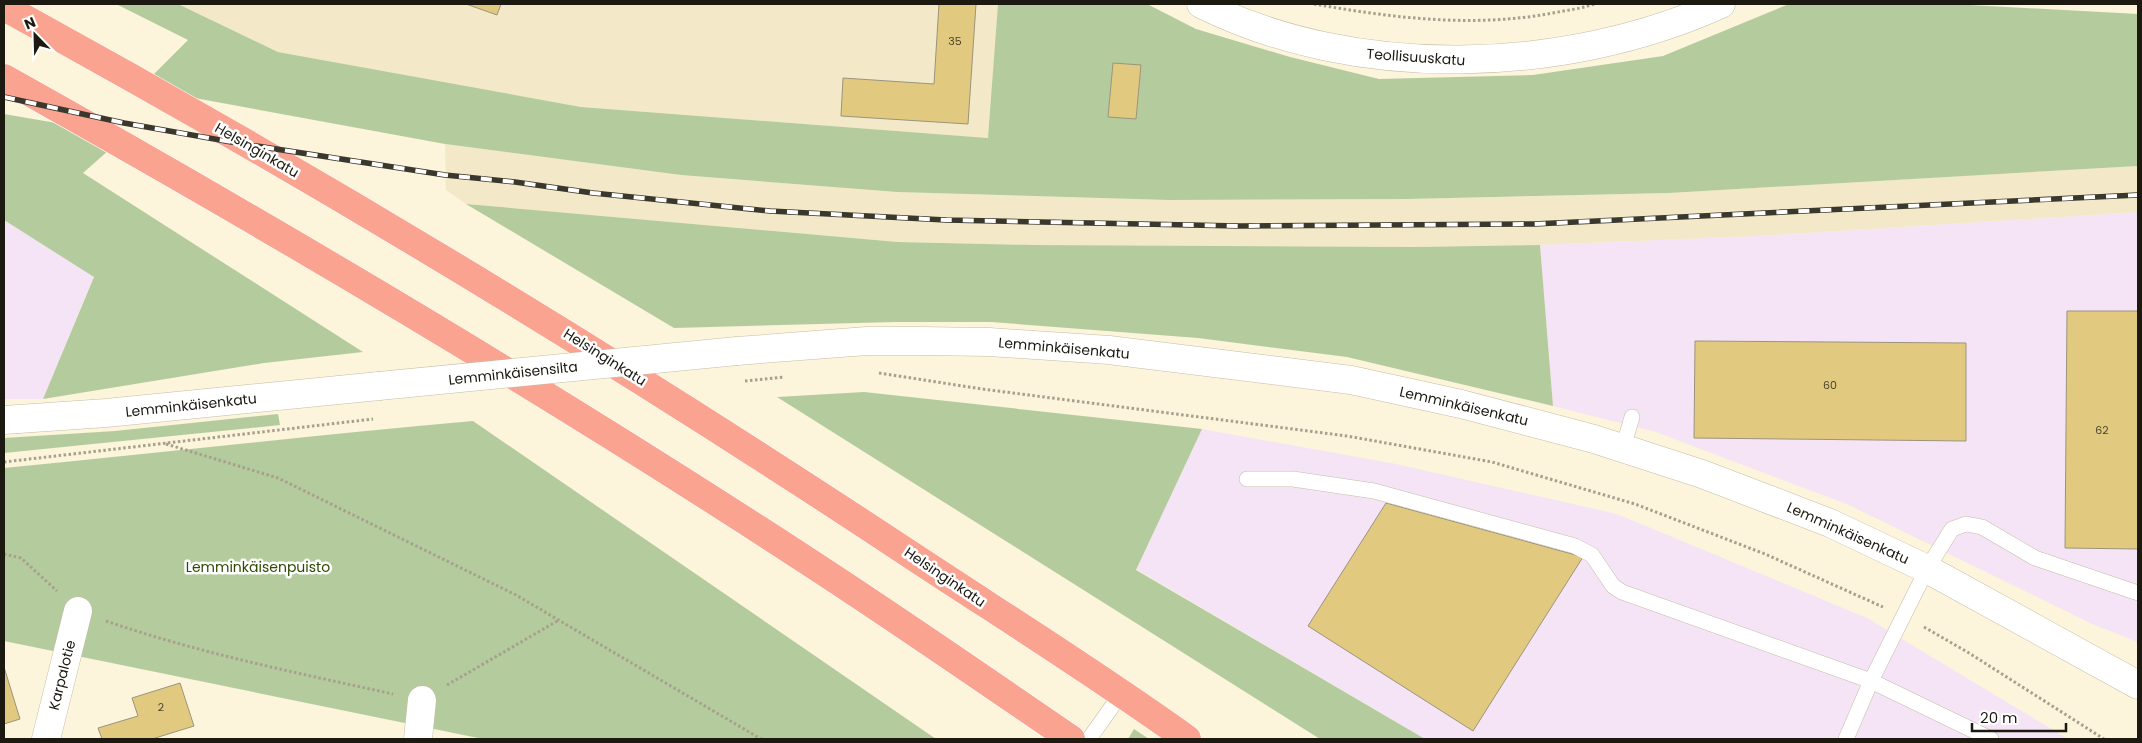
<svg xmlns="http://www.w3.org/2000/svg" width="2142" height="743" font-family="Poppins,sans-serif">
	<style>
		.commercial { fill: #f5e4f5 }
		.built { fill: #f3e9c9 }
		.green { fill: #b4cc9d }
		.building { fill: #e1ca80; stroke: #9b947d }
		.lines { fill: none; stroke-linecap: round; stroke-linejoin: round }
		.lane-casing { stroke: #c5bda6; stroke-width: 16 }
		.street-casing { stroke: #c5bda6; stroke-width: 29 }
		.secondary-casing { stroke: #c5bda6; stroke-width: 29 }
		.highway-casing { stroke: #fff; stroke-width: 29 }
		.path { stroke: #a6a08d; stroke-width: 3; stroke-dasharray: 2.5 2.5; stroke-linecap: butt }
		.lane { stroke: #fff; stroke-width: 15 }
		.street { stroke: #fff; stroke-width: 28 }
		.secondary { stroke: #fff; stroke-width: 28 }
		.highway { stroke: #f9a390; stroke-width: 28 }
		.rail-casing { stroke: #3a372c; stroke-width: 5.5 }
		.rail { stroke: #fff; stroke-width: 4; stroke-dasharray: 11; stroke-linecap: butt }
		.secondary-bridge-casing { stroke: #c5bda6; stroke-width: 29; stroke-linecap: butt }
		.path-bridge { stroke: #a6a08d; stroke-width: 3; stroke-dasharray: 2.5 2.5; stroke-linecap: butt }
		.secondary-bridge { stroke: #fff; stroke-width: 28 }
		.labels { text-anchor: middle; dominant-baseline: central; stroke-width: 5; stroke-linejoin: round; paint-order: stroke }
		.number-label { font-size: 11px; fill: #4c452c }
		.street-label { font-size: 14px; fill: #1b1910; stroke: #fff }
		.park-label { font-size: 14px; fill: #2d4a00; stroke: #fff }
	</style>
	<rect width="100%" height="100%" fill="#fcf4db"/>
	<path class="commercial" d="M2138 212V642L2092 624 1849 505 1656 432 1553 406 1540 245 1776 235Z
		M4 220 94 276 43 399H4Z
		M1202 429 1396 464 1617 514 1867 618 2068 739H1425L1136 569Z"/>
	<path class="built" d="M178 4H998L989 138 581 107 278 52Z
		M445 144 681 175 897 192 1169 200 1407 199 1669 193 2138 166V212L1776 235 1540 245 1414 247 1033 245 898 242 466 204 446 190Z"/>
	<path class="green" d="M116 4H178L278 52 581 107 988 138 998 4H1147L1196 29 1290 57 1379 79 1533 75 1663 56 1789 4H1951L2138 14V166L1669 193 1407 199 1169 200 897 192 681 175 445 144 140 88 188 40Z
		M4 114 126 135 83 173 363 352 264 363 43 399 94 277 4 220Z
		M466 204 898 242 1033 245 1414 247 1540 245 1553 406 1347 357 1198 338 991 322H895L674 328Z
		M864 392 1202 429 1136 570 1425 739H1320L777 397Z
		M278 414 280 425 4 453V438L115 431Z
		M473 421 936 739H791L786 738 785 739H483L4 641V468C160 453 316 435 473 421Z
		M1134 729 1149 739H1128Z"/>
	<path class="building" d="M466 4H501L497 15Z
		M939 4H976L968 124 841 116 843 78 934 84Z
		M1113 63 1141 65 1136 119 1108 117Z
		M2067 311H2138V549L2065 548Z
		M1695 341 1966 343V441L1694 438Z
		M1386 503 1583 557 1473 731 1308 626Z
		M4 667 20 719 4 724Z
		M180 683 194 726 152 739H102L98 728 138 716 132 698Z"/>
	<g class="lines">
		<g class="lane-casing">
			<path id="lane" d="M1623 448 1632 417
				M1247 479H1293L1374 491 1575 546 1592 555 1613 586 1622 592 1871 681 1991 739
				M1089 739 1121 694
				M1846 739 1871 681 1927 569 1952 529 1966 524 1982 527 2035 558 2138 593"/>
		</g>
		<g class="street-casing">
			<path id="street" d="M46 739 78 611
				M418 739 422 700"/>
		</g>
		<g class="secondary-casing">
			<path id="secondary" d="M1201 4C1356 81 1564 75 1721 4
				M737 351 867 341H921L989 342 1109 350 1351 380 1461 404 1594 439 1702 474 1830 523 1927 569 2138 685
				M4 420 106 413 379 386"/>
		</g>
		<g class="highway-casing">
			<path id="highway" d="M4 7C315 177 618 361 914 557 1005 617 1098 675 1187 739
				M4 78C279 232 551 393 815 566 901 622 986 681 1071 739"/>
		</g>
		<path class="path" d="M1314 4C1393 18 1474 28 1553 13 1567 10 1581 9 1594 4
			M879 373 982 389 1347 436 1492 462 1635 504 1765 554 1883 607
			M166 444 278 478 516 595 761 739
			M4 462 373 419
			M4 554 21 558 57 591
			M106 621C199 653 297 673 393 694
			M1924 627 1969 653 2104 739
			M447 685 559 620"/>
		<use href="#lane" class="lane"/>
		<use href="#street" class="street"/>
		<use href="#secondary" class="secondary"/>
		<use href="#highway" class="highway"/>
		<g class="rail-casing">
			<path id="rail" d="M4 97 124 123 237 143 445 175 515 182 593 193 770 211 946 220 1240 226 1534 224 2138 195"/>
		</g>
		<use href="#rail" class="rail"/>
		<g class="secondary-bridge-casing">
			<path id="secondary-bridge" d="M379 386 737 351"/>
		</g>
		<path class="path-bridge" d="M745 381 784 377"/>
		<use href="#secondary-bridge" class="secondary-bridge"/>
	</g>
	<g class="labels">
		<g class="number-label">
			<text x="955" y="41">35</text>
			<text x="1830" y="385">60</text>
			<text x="2102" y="430">62</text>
			<text x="161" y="707">2</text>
		</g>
		<g class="street-label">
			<text transform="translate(1416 57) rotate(4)">Teollisuuskatu</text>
			<text transform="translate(257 150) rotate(30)">Helsinginkatu</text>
			<text transform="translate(1064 348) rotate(5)">Lemminkäisenkatu</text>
			<text transform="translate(605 357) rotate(32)">Helsinginkatu</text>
			<text transform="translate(513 373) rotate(-6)">Lemminkäisensilta</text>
			<text transform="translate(191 405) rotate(-6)">Lemminkäisenkatu</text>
			<text transform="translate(1464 406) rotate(13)">Lemminkäisenkatu</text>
			<text transform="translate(1848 533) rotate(24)">Lemminkäisenkatu</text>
			<text transform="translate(945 577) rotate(34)">Helsinginkatu</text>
			<text transform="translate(62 675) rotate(-76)">Karpalotie</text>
		</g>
		<g class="park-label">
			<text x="258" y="567">Lemminkäisenpuisto</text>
		</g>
	</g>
	<rect width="2142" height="743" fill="none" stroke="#1b1910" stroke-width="10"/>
	<g transform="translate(35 35) rotate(337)" stroke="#ffffff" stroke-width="4" paint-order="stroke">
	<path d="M0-4L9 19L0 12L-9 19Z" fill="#1b1910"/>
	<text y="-8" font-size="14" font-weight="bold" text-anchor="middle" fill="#1b1910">N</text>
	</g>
	<path d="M1972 723v8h94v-8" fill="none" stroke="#1b1910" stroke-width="2.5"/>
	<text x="1980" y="723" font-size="15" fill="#1b1910" stroke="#ffffff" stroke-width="4" paint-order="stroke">20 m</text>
</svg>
